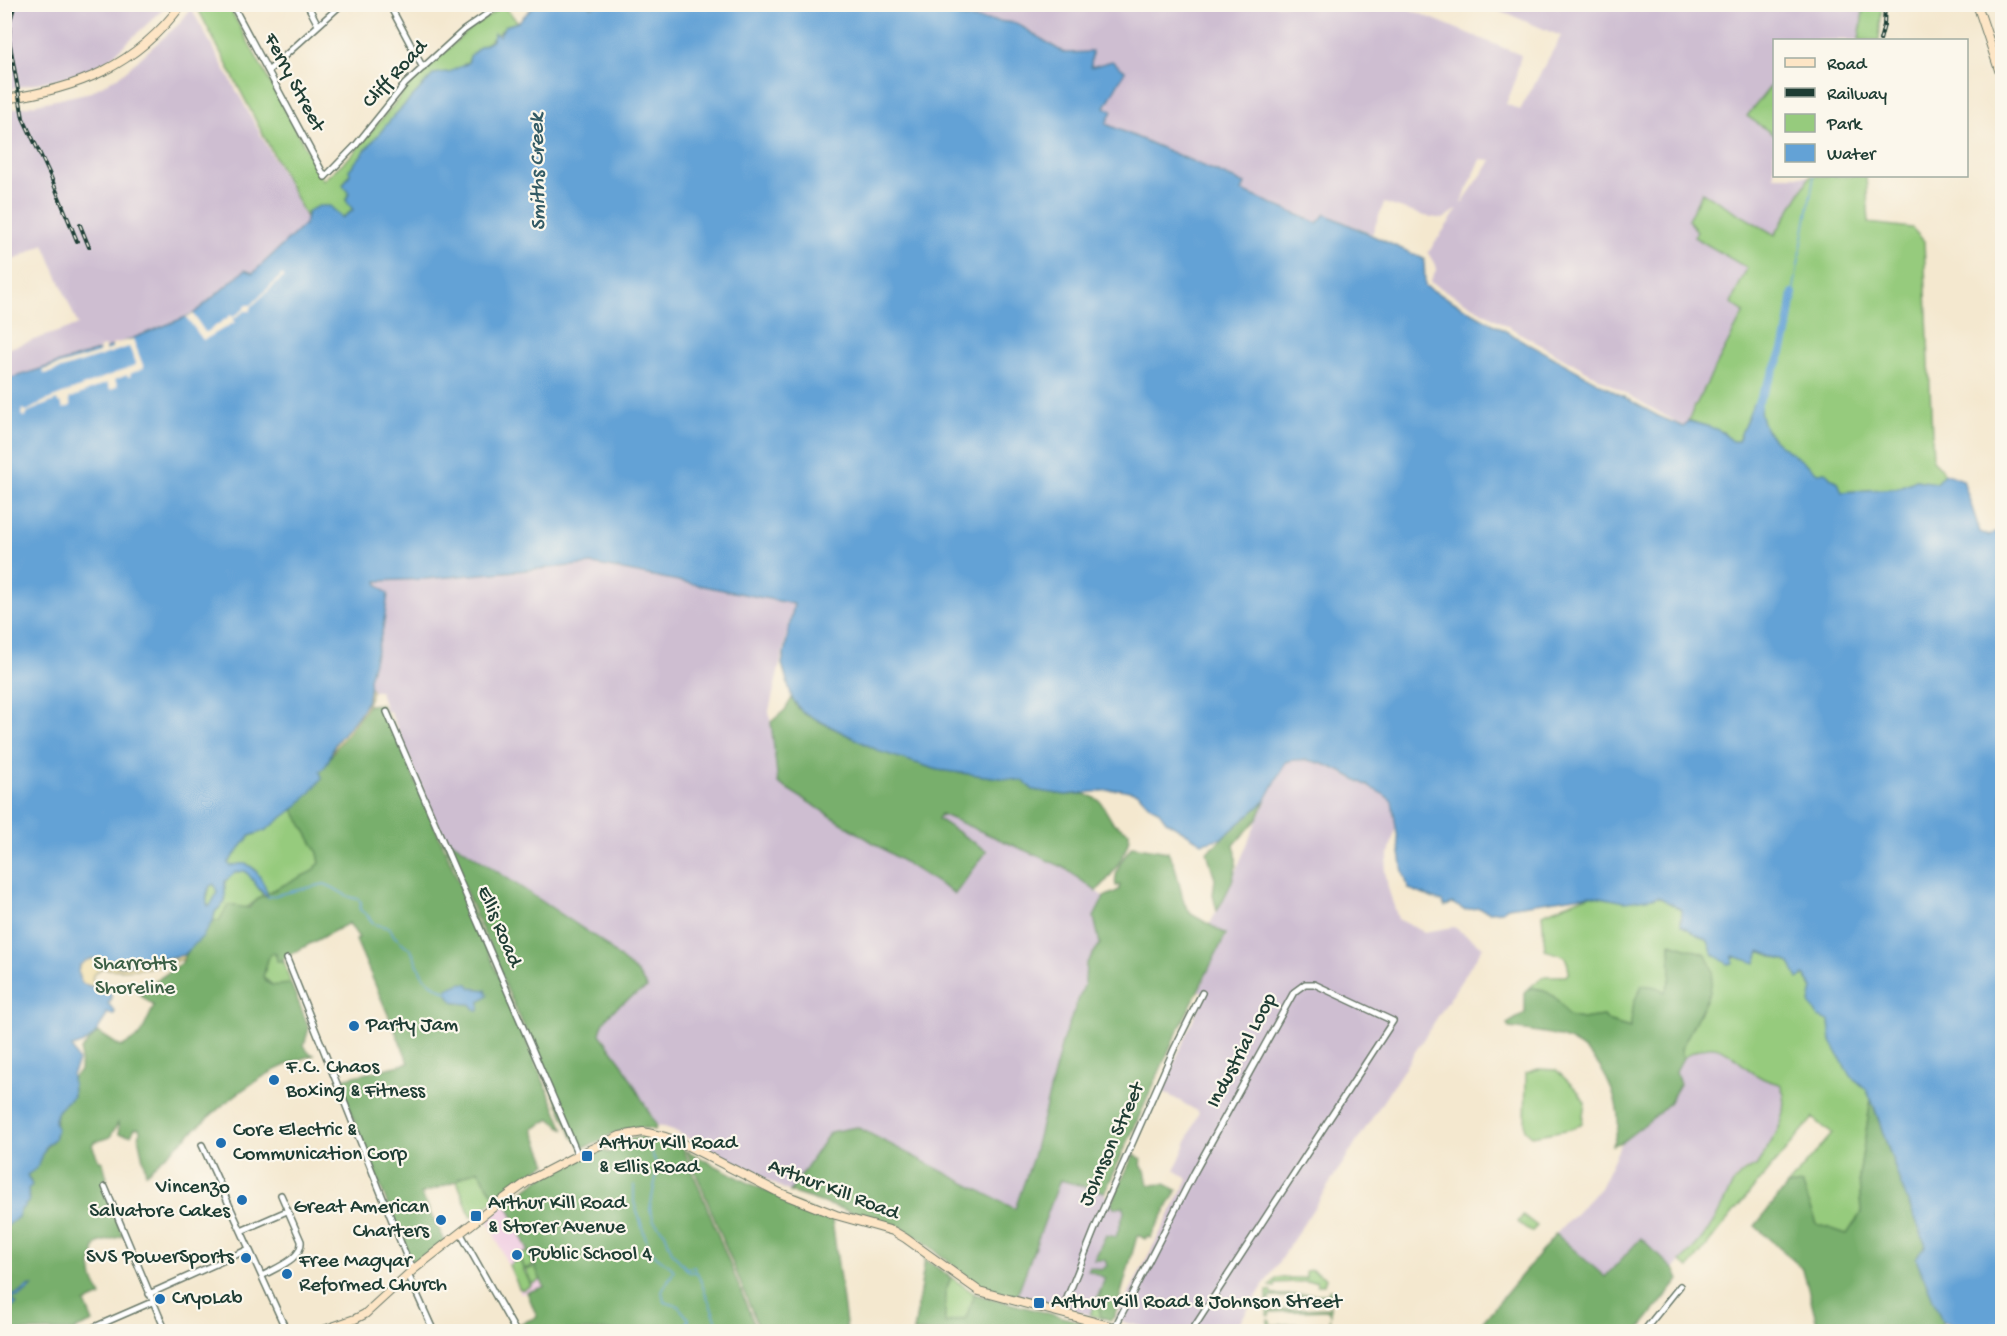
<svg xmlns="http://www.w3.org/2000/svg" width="2007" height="1336" font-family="'Gochi Hand',sans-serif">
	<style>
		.built { fill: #f1d0e3 }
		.industrial { fill: #cebed1; fill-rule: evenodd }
		.green { fill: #96cb7d; stroke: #5a8458; stroke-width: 1.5 }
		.forest { fill: #78af6c; stroke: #4c7650; stroke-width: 1.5; fill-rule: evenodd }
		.sand { fill: #eeda9e; stroke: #868c69; stroke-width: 1.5 }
		.water { fill: #63a2d6; stroke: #417085; stroke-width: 1.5; fill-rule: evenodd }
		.pier { fill: #f4e8cf }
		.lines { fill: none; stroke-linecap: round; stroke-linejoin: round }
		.stream { stroke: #63a2d6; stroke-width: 1.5 }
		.river { stroke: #63a2d6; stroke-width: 8 }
		.street-casing { stroke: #6a796a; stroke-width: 8 }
		.secondary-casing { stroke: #6a796a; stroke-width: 10 }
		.street { stroke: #fff; stroke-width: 5 }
		.secondary { stroke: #fde5c5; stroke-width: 8 }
		.rail-casing { stroke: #1f3d34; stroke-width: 4 }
		.rail { stroke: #fbf7ec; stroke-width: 1.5; stroke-dasharray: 4.5; stroke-linecap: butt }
		.poi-dot { fill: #1f6fb2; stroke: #fbf7ec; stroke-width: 2 }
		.labels { text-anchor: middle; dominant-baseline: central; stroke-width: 4.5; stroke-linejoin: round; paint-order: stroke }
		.street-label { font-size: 21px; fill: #1f3d34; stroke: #fbf7ec }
		.park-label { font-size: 21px; fill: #3d6046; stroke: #fbf7ec }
		.poi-label { font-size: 21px; fill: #1f3d34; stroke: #fbf7ec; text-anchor: start }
		.water-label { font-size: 22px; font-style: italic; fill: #335b65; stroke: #fbf7ec }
	</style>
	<rect width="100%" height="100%" fill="#fbf7ec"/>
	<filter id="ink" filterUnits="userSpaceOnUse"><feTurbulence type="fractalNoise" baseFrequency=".0167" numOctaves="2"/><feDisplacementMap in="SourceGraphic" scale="12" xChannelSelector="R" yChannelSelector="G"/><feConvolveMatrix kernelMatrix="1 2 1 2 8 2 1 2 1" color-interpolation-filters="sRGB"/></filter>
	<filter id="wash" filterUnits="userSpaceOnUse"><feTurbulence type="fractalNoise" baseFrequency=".008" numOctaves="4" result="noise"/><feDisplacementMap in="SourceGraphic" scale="24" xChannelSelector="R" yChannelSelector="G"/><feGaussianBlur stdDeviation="1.35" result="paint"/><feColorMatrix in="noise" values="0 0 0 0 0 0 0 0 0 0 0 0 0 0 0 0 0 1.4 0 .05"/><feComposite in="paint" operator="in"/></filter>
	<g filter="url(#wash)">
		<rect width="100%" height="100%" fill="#f4e8cf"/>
		<path class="built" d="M507 1203 545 1287 521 1294 487 1219Z"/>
		<path class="industrial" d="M5 4H168V5L109 59 83 73 5 90Z
			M966 4 1399 5 1521 55 1513 87 1506 104 1520 110 1561 36 1486 5H1864L1859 40H1774V86L1770 87 1747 116 1774 135V176H1810L1776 235 1702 192 1688 220 1697 231 1694 237 1747 268 1731 303 1744 311 1685 427 1430 282 1437 268 1428 253 1458 209 1443 219 1425 216 1384 203 1372 234 1325 214 1317 223 1242 191 1245 184 1106 124 1105 108 1125 71 1090 68 1092 52 1064 53 1016 23 959 17ZM1481 159 1492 160 1461 204V203Z
			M191 8 306 217 305 224 253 273 193 314 111 347 5 380 4 350 78 325 44 244 8 263 5 254V111L91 92 121 75 180 23Z
			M593 564 794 604 769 711 779 783 955 893 987 851 937 819 941 814 1063 867 1104 897 1094 917 1100 944 1086 964 1085 983 1063 1039 1033 1157 1015 1210 903 1152 830 1132 790 1192 673 1130 656 1125 623 1066 600 1034 601 1027 610 1014 620 1005 647 988 639 975 600 940 441 834 390 711 386 712 380 691H372L370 687 369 679 383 628 377 581 426 579Z
			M1295 759 1316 760 1383 794 1392 801 1396 826 1385 870 1388 888 1398 919 1424 932 1454 927 1483 947 1234 1331 1192 1332 1183 1330 1159 1331 1115 1320 1188 1179 1175 1170 1199 1112 1162 1091 1204 994 1199 991 1225 934 1210 924 1228 890 1265 801 1286 762Z
			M1706 1046 1719 1047 1762 1078 1780 1084 1784 1092 1785 1105 1782 1125 1756 1166 1746 1169 1736 1178 1714 1221 1692 1251 1673 1270 1641 1239 1605 1278 1556 1234 1600 1188 1622 1142 1659 1113 1676 1071 1683 1058 1697 1048Z
			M1060 1180 1105 1192 1114 1208 1124 1205V1213L1116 1237 1094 1260H1105L1107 1266 1101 1270 1090 1267 1089 1270 1105 1278 1090 1315 1017 1295Z"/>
		<path class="green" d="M196 5H228L323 180 352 155 408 87 465 33 503 6 518 22 505 26C496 41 473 47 468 62 462 65 461 68 455 71 448 74 441 74 434 74 400 110 369 143 343 185L349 193 346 200 353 210 341 218 335 212 308 211 306 217Z
			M1864 5H1882L1879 40H1859Z
			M1774 86V135L1747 116 1770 87Z
			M1810 176H1866L1869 223 1912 228 1924 241 1933 460 1941 468 1944 474 1936 483 1916 480 1898 488 1841 492 1838 482 1831 478 1826 472 1817 474C1808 464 1801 460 1790 454 1772 442 1761 424 1754 404L1738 441H1730L1723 432 1688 420 1744 312 1731 303 1747 268 1694 237 1697 231 1688 220 1702 192 1775 235Z
			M293 809 318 853 320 863 311 872 267 893 255 869 247 864 217 882V893L211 906H208L206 902 211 882 235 855 240 846 250 836 266 830Z
			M245 871 251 877 263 895C249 906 232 921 213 921L215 912 225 902V881L236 872Z
			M1590 895 1625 901 1659 897 1682 910 1681 925 1708 941 1713 954 1733 956 1760 951 1790 963 1798 978 1804 975 1813 989 1810 1003 1829 1021 1831 1041 1849 1074 1866 1089 1871 1099 1859 1176 1861 1213 1847 1235 1817 1224 1802 1184 1787 1186 1832 1134 1813 1118 1737 1208 1689 1268 1680 1262C1693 1250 1705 1236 1714 1221 1727 1201 1730 1174 1756 1166 1771 1142 1795 1114 1780 1084 1774 1082 1767 1081 1762 1078 1730 1061 1723 1030 1683 1058L1681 1049 1710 992 1706 954 1670 943 1671 977 1665 993 1634 1002 1631 1028 1610 1022 1603 1016 1582 1019 1567 1016C1559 1000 1547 984 1527 989L1545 976H1566L1569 972C1567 949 1558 958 1545 949L1542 914Z
			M273 952 280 962H284L291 984 274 986 263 977 269 956Z
			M1538 1069 1556 1070 1577 1090 1585 1103 1582 1123 1571 1129 1532 1136 1525 1130 1526 1073Z
			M478 1170 496 1199 471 1217 457 1181 459 1178Z
			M1523 1215 1537 1226 1531 1232 1518 1222Z
			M528 1252 534 1265 525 1269 519 1255Z
			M519 1259 531 1286 522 1290 519 1288 509 1265Z
			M925 1259 975 1294 1108 1332H914Z
			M535 1267 541 1280 532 1284 526 1270Z
			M1312 1270 1326 1278 1324 1285H1317L1316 1281 1276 1283 1275 1287 1270 1286 1277 1278H1306V1271Z
			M1329 1290H1331L1330 1300 1328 1296 1270 1297 1269 1301H1267V1291H1271L1272 1295 1328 1294Z
			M1100 1291C1102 1301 1096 1312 1104 1319L1090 1315Z
			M1330 1304V1314L1327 1310 1270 1312V1316L1267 1315 1268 1306 1271 1310 1329 1308Z
			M1330 1319 1332 1325 1271 1327 1270 1330H1268V1320L1270 1321 1271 1325 1329 1323Z"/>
		<path class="forest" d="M792 698 798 708 806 715 882 752 938 770 1024 781 1033 790 1066 795 1084 794 1093 797 1100 801 1113 823 1129 832C1131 848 1109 881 1096 891L1063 867 941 814 938 819 987 851 955 894 778 783 771 722 785 710Z
			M380 704 389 719 564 1129 550 1119 533 1129 547 1164 521 1178 496 1199 478 1170 459 1178 457 1181 421 1194 445 1241 417 1261 412 1262 405 1248 338 1080 409 1063 356 940 359 938 349 923 287 956 283 959 284 962 277 961 276 954 273 952 269 956 263 977C271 990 279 984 291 984L309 1028 304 1045 308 1052 314 1055C244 1074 199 1128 146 1173L139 1141 140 1131 139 1128H135L131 1135 119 1134 118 1123 110 1137 94 1142 92 1145 98 1159 103 1163 107 1178 102 1183 123 1236 98 1243 95 1247 91 1266 93 1279 101 1296 85 1303 93 1322 72 1331H11L5 1313 6 1310 10 1309 13 1305 10 1299 20 1293 5 1298 4 1228 18 1217 20 1211 29 1201 28 1189 31 1182 27 1175C43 1164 39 1152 54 1139 58 1113 51 1116 73 1096L72 1078 80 1071 81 1050 98 1032 121 1047 140 1036 154 1006 138 993 182 963C184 952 205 932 213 921H219L228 905 249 908 261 896 267 897V893L311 872 320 863 318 853 293 809 319 782V771C331 761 335 747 344 735 352 725 362 717 368 705ZM455 987 479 989 484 997 475 1008 471 1004 456 1003 448 993 450 988Z
			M1265 801 1258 818 1234 845C1242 868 1228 891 1217 911L1213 895 1215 879 1207 852Z
			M441 834 600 940 639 975 647 988C629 999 603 1011 600 1034L623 1065 656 1125 655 1130C636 1125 623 1130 605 1137 601 1142 590 1146 583 1147L573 1137 504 982 495 955 487 941Z
			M1132 846 1168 852 1174 863 1184 903 1191 914 1226 934 1174 1039 1105 1192 1060 1180 1017 1295 1015 1296 980 1287 923 1241 904 1229 790 1192 830 1132 857 1127 1015 1209 1033 1157 1063 1039 1085 983 1086 964 1100 944 1094 917 1104 897 1119 890 1120 885 1116 886C1113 871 1124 857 1132 846Z
			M1670 943 1706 954 1713 971 1710 992 1681 1049 1683 1058 1676 1071 1680 1084 1669 1103 1659 1113 1622 1142 1612 1145C1614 1139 1617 1133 1618 1127 1620 1097 1601 1057 1574 1043 1554 1032 1531 1031 1509 1028L1507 1024 1525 1013V992L1531 988C1551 990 1559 999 1568 1016L1582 1019 1603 1016 1610 1022 1630 1028 1634 1002 1642 985 1657 987 1665 992 1671 977Z
			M1871 1099 1901 1185 1926 1245 1916 1258 1942 1321V1331H1819L1803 1269 1755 1226 1787 1186 1802 1184 1817 1224 1847 1234 1861 1213 1859 1176Z
			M641 1137 677 1144 683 1148 757 1331H520L517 1325 537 1317 527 1292 544 1287 507 1203 550 1172 601 1150 609 1153 625 1140Z
			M687 1151 747 1182 832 1220 847 1331H760Z
			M1134 1154 1141 1159V1166L1145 1170 1148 1185 1165 1184 1177 1190 1150 1238 1147 1236 1145 1239 1140 1236H1137L1117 1308 1114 1317 1110 1320 1101 1317C1097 1304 1100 1290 1105 1278L1088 1270 1090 1267 1101 1270 1107 1266 1105 1260H1094L1106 1235 1116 1237 1124 1213V1206L1114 1208 1111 1204Z
			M1556 1234 1605 1277 1641 1238 1675 1271 1679 1280 1638 1331H1475Z
			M925 1259 951 1278 945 1293V1323L966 1318 974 1294 1116 1331 914 1332Z"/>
		<path class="sand" d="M370 687 372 691 365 710 332 753C335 738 351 726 360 714 366 706 368 697 370 687Z
			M184 955 183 959C156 967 129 973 102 968L93 975 92 980 102 986 100 989 81 983C77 974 76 964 87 960 97 956 108 965 119 966 136 967 166 958 184 955Z"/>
		<path class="water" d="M587 4 592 7 600 4H948L959 17 1016 23 1064 53 1092 52 1091 67 1112 61 1125 71 1105 107 1112 111 1106 124 1245 184 1242 191 1317 223 1325 214 1424 259 1425 286 1658 416 1684 427 1688 421C1698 424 1712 426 1722 432 1729 436 1728 443 1738 441L1753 404 1760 406C1760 443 1795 451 1817 473L1826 472 1831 478 1838 482 1842 492 1898 488 1916 480 1936 483 1944 474 1950 475 1963 480 1980 532 1989 536 1994 532H2002V1331H1973L1942 1321 1916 1258 1926 1245 1901 1185 1874 1106 1866 1089 1849 1074 1831 1041 1829 1021 1818 1017 1810 1003 1813 988 1804 975 1798 979 1790 963 1760 951 1756 963 1733 956V963L1728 964 1713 954 1708 941 1681 925 1682 910 1659 897 1625 902 1590 895 1508 907 1502 911 1489 912 1479 908 1464 910 1452 903 1445 907 1442 902 1409 889 1403 872 1392 801 1383 794C1356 781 1316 751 1286 762L1265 801 1222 838 1202 843 1166 821 1158 810 1150 806 1138 793 1120 789 1066 795 1033 790 1024 781 938 770 881 752 802 712 792 698 782 664 794 604 593 564 426 579 377 581 378 585 388 594 383 628 369 679C373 707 350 723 336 743 329 753 331 764 320 771L322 778 311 792 295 808 266 830 250 836 228 863 230 866C235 865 240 863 245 864 257 866 266 887 268 897 259 893 253 878 245 871L236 872 225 881V902L215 912 213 921 203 936 184 955 120 966 93 958 85 961 79 966 78 971 81 983 111 993V1001L108 1003 115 1012 113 1015 107 1013C106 1020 103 1020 100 1026 93 1039 86 1043 72 1047L78 1061 72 1075 73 1096 58 1110 54 1122 57 1128 54 1139 46 1146 37 1168 27 1175 32 1185 28 1189 29 1201 20 1211 18 1217 5 1228V380L111 347 186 317 193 314 245 270 253 273 305 224 308 211 319 206H330L342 218 353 210 346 200 349 193 343 185 350 174 349 170 392 118 434 74 446 72 448 73C455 69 460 67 468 63L470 56C473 54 475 52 477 49 485 42 494 45 494 33L499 36 505 26 518 22 535 5ZM214 884 217 893 210 906H208C205 899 207 892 210 886Z
			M461 983 468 984 471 988 486 990 488 995 480 1001 479 1011H476L471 1004C459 1003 449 1005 447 989Z
			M33 1286 21 1296 10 1299 17 1304 10 1309 6 1310 11 1331H7L5 1328V1298L20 1293 27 1287Z"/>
		<path class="pier" d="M283 274 284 278 281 279 252 306 250 311H245L233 319 235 322 206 339 203 340 186 317 193 314 205 332H207L231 315 233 317 244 309 246 305H251Z
			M133 339 144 368 130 374 131 376 128 377 127 375 115 380 118 386 110 390 107 383 69 399 71 406 63 409 61 402 58 403 57 400 28 412 25 417 21 415 22 409 27 411 45 401 135 365 136 363 129 347 49 373 44 374 43 370 99 353 100 347 105 346V351L112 349V344Z"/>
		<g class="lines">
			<path class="stream" d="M1793 293 1814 176
				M268 897 324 884C336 887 345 898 358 899L361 902 360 910 367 915 374 924 390 928 394 936 411 950 423 976 432 984 448 993
				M648 1144 656 1163 657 1171 650 1209 654 1221 665 1233 672 1252 689 1272H697L721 1332
				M634 1185V1202L649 1248 656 1256 671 1267 674 1271 662 1291 664 1302 678 1306 688 1318 689 1321 687 1322 693 1332
				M687 1268 694 1267 696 1272
				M695 1332 699 1330 703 1332"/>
			<path class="river" d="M1754 414C1759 394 1777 371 1783 349 1789 331 1790 311 1793 293"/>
		</g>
	</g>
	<g filter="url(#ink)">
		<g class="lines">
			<g class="street-casing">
				<path id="street" d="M232 4 325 177 356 145 405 84 464 30 487 14 498 4
					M307 4 318 25
					M389 4 423 68
					M268 71 342 4
					M387 712 578 1155
					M287 959 407 1258 414 1269
					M202 1145 287 1332
					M105 1187 166 1332
					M241 1231 287 1211
					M461 1234 516 1332
					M408 1274 434 1332
					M262 1276C275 1268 303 1259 301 1241L281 1195
					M149 1294 249 1249
					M1061 1313 1100 1216 1174 1049 1202 993
					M1115 1327 1194 1173 1294 992 1305 984H1314L1393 1021 1191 1332
					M83 1332 152 1302
					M1643 1332 1680 1286"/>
			</g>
			<g class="secondary-casing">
				<path id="secondary" d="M1977 4 2002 79
					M4 99C78 89 136 66 182 4
					M318 1332 355 1319 365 1314 414 1269 501 1201 530 1180 578 1155 620 1136 643 1132 665 1137 682 1143 780 1193 836 1215 893 1231 905 1238 979 1291 1132 1332"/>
			</g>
			<use href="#street" class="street"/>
			<use href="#secondary" class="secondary"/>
			<g class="rail-casing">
				<path id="rail" d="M15 4 10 21 9 39 23 118 50 175 77 241
					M1880 40 1884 25 1885 4
					M4 91 10 68
					M80 225 89 247"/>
			</g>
			<use href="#rail" class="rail"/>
		</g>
	</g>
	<g class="poi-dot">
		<circle cx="354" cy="1026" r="6"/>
		<circle cx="274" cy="1080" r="6"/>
		<circle cx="221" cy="1143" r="6"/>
		<rect x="581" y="1150" width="12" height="12" rx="3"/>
		<circle cx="242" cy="1200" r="6"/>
		<rect x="470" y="1210" width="12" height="12" rx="3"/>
		<circle cx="441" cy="1220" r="6"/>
		<circle cx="517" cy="1255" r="6"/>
		<circle cx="246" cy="1258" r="6"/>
		<circle cx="287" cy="1274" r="6"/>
		<circle cx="160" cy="1299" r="6"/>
		<rect x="1033" y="1297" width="12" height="12" rx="3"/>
	</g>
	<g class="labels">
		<g class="street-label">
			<text transform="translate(396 75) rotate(-47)">Cliff Road</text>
			<text transform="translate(293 83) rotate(62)">Ferry Street</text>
			<text transform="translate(498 927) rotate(67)">Ellis Road</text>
			<text transform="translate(1243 1051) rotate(-62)">Industrial Loop</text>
			<text transform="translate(1113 1145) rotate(-66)">Johnson Street</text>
			<text transform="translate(833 1191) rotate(21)">Arthur Kill Road</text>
		</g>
		<g class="park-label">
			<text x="135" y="965">Sharrotts<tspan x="135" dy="24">Shoreline</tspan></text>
		</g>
		<g class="poi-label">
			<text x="366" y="1026">Party Jam</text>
			<text x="286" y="1068">F.C. Chaos<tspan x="286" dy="24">Boxing &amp; Fitness</tspan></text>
			<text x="233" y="1131">Core Electric &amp;<tspan x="233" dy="24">Communication Corp</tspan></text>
			<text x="599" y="1144">Arthur Kill Road<tspan x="599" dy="24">&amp; Ellis Road</tspan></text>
			<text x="230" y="1188" text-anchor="end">Vincenzo<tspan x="230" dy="24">Salvatore Cakes</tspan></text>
			<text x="488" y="1204">Arthur Kill Road<tspan x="488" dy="24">&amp; Storer Avenue</tspan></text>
			<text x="429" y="1208" text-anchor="end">Great American<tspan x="429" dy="24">Charters</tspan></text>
			<text x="529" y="1255">Public School 4</text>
			<text x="234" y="1258" text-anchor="end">SVS PowerSports</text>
			<text x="299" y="1262">Free Magyar<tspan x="299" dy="24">Reformed Church</tspan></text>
			<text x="172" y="1299">CryoLab</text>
			<text x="1051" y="1303">Arthur Kill Road &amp; Johnson Street</text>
		</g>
		<g class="water-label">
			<text transform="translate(539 172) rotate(-91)">Smiths Creek</text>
		</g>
	</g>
	<rect width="2007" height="1336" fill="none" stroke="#fbf7ec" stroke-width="24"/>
	<rect x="1773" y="39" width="195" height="138" fill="#fbf7ec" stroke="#a3ada2" stroke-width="1.5"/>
	<rect x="1785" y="58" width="30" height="9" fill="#fde5c5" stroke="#a3ada2" stroke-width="1.5"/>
	<text x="1827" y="69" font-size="18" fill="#1f3d34">Road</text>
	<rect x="1785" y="88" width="30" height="9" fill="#1f3d34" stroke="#a3ada2" stroke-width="1.5"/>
	<text x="1827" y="99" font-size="18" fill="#1f3d34">Railway</text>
	<rect x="1785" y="114" width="30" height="18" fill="#96cb7d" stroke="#a3ada2" stroke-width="1.5"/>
	<text x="1827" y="129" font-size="18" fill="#1f3d34">Park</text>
	<rect x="1785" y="144" width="30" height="18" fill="#63a2d6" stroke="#a3ada2" stroke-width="1.5"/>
	<text x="1827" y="159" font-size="18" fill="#1f3d34">Water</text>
</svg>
